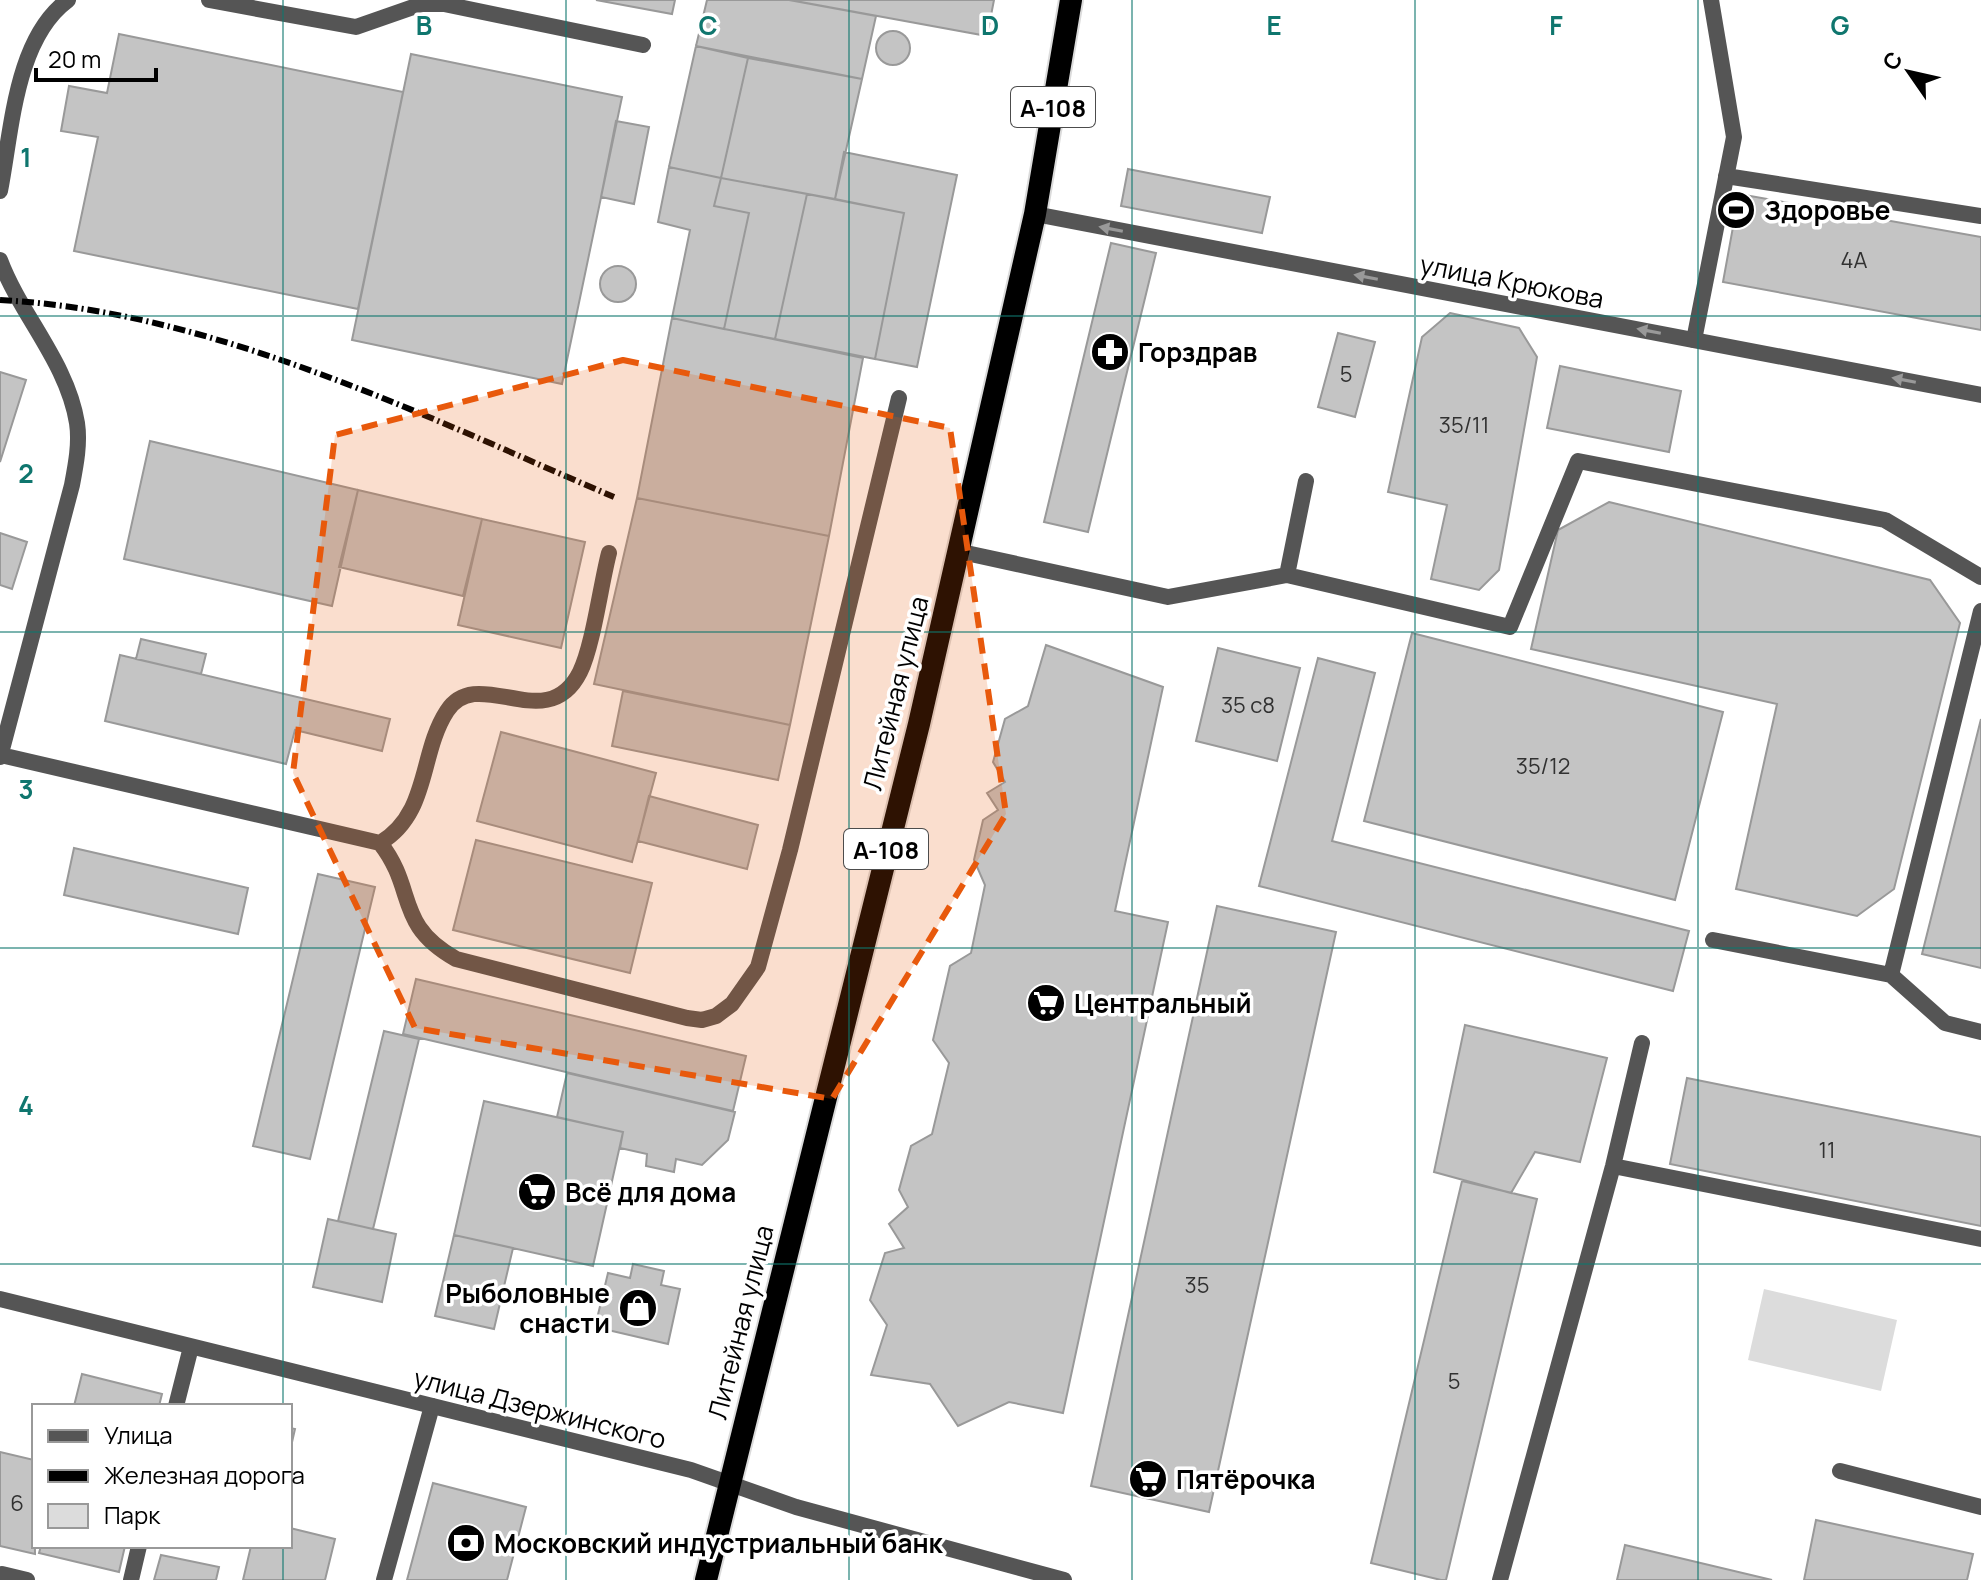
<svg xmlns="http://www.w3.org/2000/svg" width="1981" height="1580" font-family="Manrope,sans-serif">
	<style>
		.green { fill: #dcdcdc }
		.building { fill: #c4c4c4; stroke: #999; stroke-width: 2 }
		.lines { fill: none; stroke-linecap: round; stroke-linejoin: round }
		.trunk-casing { stroke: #dbdbdb; stroke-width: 26 }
		.service { stroke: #555; stroke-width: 16 }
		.minor { stroke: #555; stroke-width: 16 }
		.trunk { stroke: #000; stroke-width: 22 }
		.rail { stroke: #000; stroke-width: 6; stroke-dasharray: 12 4 2 4; stroke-linecap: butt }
		.oneway { fill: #999 }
		.marked { fill: #e8590c; fill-opacity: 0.2; stroke: #e8590c; stroke-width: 6; stroke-dasharray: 16 10; stroke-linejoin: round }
		.grid { fill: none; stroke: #0f766e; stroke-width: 2; stroke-opacity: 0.55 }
		.labels { text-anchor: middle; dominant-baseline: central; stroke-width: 7; stroke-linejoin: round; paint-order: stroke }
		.number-label { font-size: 22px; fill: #313131 }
		.shield { fill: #fff; stroke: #4c4c4c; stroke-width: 2 }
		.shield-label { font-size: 24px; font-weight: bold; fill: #000 }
		.poi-label { font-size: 26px; font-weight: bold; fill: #000; stroke: #fff; text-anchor: start }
		.street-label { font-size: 26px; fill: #000; stroke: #fff }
		.grid-label { font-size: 26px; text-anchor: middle; font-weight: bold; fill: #0f766e; stroke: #fff; stroke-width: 7; stroke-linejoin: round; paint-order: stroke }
	</style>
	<rect width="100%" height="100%" fill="#fff"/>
	<path class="green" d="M1764 1289 1897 1320 1881 1391 1748 1360Z"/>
	<path class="building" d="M596 0H675L672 14Z
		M707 0H789L876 16 862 79 696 46Z
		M790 0H994L987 36Z
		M876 48a17 17 0 1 1 34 0a17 17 0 1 1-34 0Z
		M119 34 403 92 358 309 74 251 98 137 61 131 69 86 107 93Z
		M696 46 748 58 721 178 669 167Z
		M411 54 622 97 562 384 352 340Z
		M748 58 862 79 835 199 721 178Z
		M616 121 649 127 634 204 601 197Z
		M844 152 957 175 917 367 875 359 904 213 835 199Z
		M669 167 721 178 714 206 749 213 724 329 672 318 690 230 658 222Z
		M1128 169 1270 197 1262 233 1121 206Z
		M721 178 807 194 775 339 724 329 749 213 714 206Z
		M807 194 904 213 875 359 775 339Z
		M1739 194 1981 237V330L1723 282Z
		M1111 243 1156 253 1088 532 1044 522Z
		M600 284a18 18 0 1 1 36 0a18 18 0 1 1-36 0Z
		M1450 313 1519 328 1537 357 1499 570 1479 590 1431 579 1447 505 1388 492 1422 337Z
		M672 318 863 358 829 536 637 498Z
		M1338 333 1375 342 1355 417 1318 407Z
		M1560 366 1681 391 1669 452 1547 428Z
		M0 372 26 380 0 462Z
		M150 441 358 490 332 606 124 559Z
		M358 490 482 519 463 596 339 567Z
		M637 498 829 536 790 725 594 684Z
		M1609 502 1930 580 1960 623 1894 889 1857 916 1736 889 1777 704 1531 649 1558 530Z
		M482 519 585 542 561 648 458 625Z
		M0 533 27 542 12 589 0 585Z
		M1412 633 1723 712 1675 900 1364 821Z
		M141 639 206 654 201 674 136 659Z
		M1046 645 1163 687 1115 911 1168 922 1063 1413 1009 1402 958 1426 930 1384 871 1375 887 1325 870 1300 885 1253 904 1248 889 1224 908 1207 899 1190 911 1146 932 1134 949 1063 933 1040 950 966 971 953 985 885 974 860 983 820 998 810 987 793 1005 782 993 762 1005 719 1028 706Z
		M1218 648 1300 668 1277 761 1196 741Z
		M120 655 390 719 382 751 295 730 286 764 105 721Z
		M1318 658 1375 673 1332 841 1689 931 1673 991 1259 886Z
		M623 691 790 725 778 780 612 746Z
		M1981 719V968L1922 954Z
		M501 732 656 773 632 862 477 821Z
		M649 796 758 825 747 869 638 841Z
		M476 840 652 883 630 973 453 930Z
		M74 848 248 888 238 934 64 895Z
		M318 874 375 887 310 1159 253 1146Z
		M1217 906 1336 932 1209 1512 1091 1486Z
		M416 979 746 1056 733 1111 403 1034Z
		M1465 1025 1607 1058 1580 1162 1535 1152 1511 1193 1434 1172Z
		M384 1031 419 1039 373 1229 338 1221Z
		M567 1073 735 1112 728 1140 702 1165 676 1159 674 1172 646 1166 647 1154 620 1148 623 1132 557 1117Z
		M1687 1078 1981 1137V1226L1670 1164Z
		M484 1101 623 1132 593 1266 454 1235Z
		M1462 1181 1537 1199 1446 1580H1441L1371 1563Z
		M328 1219 396 1234 382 1302 313 1287Z
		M454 1235 513 1248 494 1329 435 1316Z
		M633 1264 664 1271 661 1285 680 1289 668 1344 595 1327 608 1273 630 1278Z
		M82 1374 162 1394 159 1406H74Z
		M290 1428 295 1429 290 1451Z
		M0 1452 34 1460 35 1554 0 1546Z
		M433 1483 526 1507 507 1580H407Z
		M1816 1520 1973 1554 1967 1580H1804Z
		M290 1528 335 1539 325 1580H243L251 1546H290Z
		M1625 1545 1772 1580H1617Z
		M41 1546H125L119 1572 39 1553Z
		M161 1555 219 1567 216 1580H154Z"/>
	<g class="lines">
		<g class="trunk-casing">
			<path id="trunk" d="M706 1580 919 724 1035 214 1071 0"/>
		</g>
		<path class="service" d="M209 0 356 27 422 4H444L643 45
			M1726 176 1981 216
			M0 191C12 130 15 39 68 0
			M0 260C21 316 67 362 77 423 80 443 76 464 72 485L0 757
			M1694 340 1734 137 1711 0
			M1306 481 1287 575 1510 627 1578 461 1885 520 1981 577
			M957 551 1168 597 1287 575
			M1981 611 1891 975 1945 1023 1981 1032
			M1 755 380 843C417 890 394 924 456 959L687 1018 702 1020 716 1016 732 1004 758 967 790 850 899 398
			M380 843C430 813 419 754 447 711 478 663 547 738 580 672 593 646 601 583 609 553
			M1713 940 1891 975
			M1613 1166 1981 1239
			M176 1406 191 1347
			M1840 1471 1981 1507
			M2 1574 27 1580
			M131 1580 139 1546
			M384 1580 432 1406
			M1500 1580 1613 1166 1642 1043"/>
		<path class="minor" d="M1035 214 1981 395
			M0 1299 691 1470 796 1507 1064 1580"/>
		<use href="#trunk" class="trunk"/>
		<path class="rail" d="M0 300C212 311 422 415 614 497"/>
	</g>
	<defs><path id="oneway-solid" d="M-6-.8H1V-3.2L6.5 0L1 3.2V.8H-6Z" transform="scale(2)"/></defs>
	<g class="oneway">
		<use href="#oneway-solid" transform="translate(1111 229) rotate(-169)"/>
		<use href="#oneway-solid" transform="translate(1366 277) rotate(-169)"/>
		<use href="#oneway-solid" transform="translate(1649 331) rotate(-169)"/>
		<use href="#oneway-solid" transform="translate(1904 380) rotate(-169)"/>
	</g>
	<path class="marked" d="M623 360 950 428 1006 814 832 1099 415 1028 293 773 335 435Z"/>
	<path class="grid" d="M283 0V1406M566 0V1580M849 0V1580M1132 0V1580M1415 0V1580M1698 0V1580M0 316H1981M0 632H1981M0 948H1981M0 1264H1981M283 1546V1580"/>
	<defs>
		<g id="stadium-disc" transform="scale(2)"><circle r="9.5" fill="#000" stroke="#fff"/><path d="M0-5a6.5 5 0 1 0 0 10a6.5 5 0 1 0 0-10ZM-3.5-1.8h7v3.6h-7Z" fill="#fff"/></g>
		<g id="pharmacy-disc" transform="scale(2)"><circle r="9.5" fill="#000" stroke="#fff"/><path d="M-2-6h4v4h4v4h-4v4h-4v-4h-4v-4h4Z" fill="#fff"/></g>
		<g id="supermarket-disc" transform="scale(2)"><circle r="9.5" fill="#000" stroke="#fff"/><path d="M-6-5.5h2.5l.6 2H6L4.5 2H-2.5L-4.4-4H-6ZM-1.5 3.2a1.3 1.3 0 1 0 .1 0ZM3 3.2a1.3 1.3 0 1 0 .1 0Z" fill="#fff"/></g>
		<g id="shop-disc" transform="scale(2)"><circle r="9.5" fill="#000" stroke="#fff"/><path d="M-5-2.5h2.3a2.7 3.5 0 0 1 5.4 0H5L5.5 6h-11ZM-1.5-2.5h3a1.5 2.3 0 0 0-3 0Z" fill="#fff"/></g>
		<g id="bank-disc" transform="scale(2)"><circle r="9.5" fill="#000" stroke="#fff"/><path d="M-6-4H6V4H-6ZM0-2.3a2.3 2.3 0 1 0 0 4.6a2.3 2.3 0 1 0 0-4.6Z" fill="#fff"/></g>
	</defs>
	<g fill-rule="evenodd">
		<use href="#stadium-disc" x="1736" y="210"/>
		<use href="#pharmacy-disc" x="1110" y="352"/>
		<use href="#supermarket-disc" x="1046" y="1003"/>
		<use href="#supermarket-disc" x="537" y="1192"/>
		<use href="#shop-disc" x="638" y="1308"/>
		<use href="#supermarket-disc" x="1148" y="1479"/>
		<use href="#bank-disc" x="466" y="1543"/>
	</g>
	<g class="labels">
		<g class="number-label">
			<text x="1854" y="260">4А</text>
			<text x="1346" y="374">5</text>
			<text x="1464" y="425">35/11</text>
			<text x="1248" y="705">35 с8</text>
			<text x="1543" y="766">35/12</text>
			<text x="1827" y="1150">11</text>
			<text x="1197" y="1285">35</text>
			<text x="1454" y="1381">5</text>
			<text x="17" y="1503">6</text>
		</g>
		<g class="shield">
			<rect x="1011" y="87" width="84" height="40" rx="6"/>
			<rect x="844" y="829" width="84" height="40" rx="6"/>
		</g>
		<g class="shield-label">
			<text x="1053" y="107">А-108</text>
			<text x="886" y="849">А-108</text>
		</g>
		<g class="poi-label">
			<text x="1764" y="210">Здоровье</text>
			<text x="1138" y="352">Горздрав</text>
			<text x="1074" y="1003">Центральный</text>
			<text x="565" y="1192">Всё для дома</text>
			<text x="610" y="1293" text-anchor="end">Рыболовные<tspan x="610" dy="30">снасти</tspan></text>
			<text x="1176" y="1479">Пятёрочка</text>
			<text x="494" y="1543">Московский индустриальный банк</text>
		</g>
		<g class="street-label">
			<text transform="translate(1512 281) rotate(11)">улица Крюкова</text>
			<text transform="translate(895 693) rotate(-76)">Литейная улица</text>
			<text transform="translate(740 1322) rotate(-76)">Литейная улица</text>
			<text transform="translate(540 1408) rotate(14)">улица Дзержинского</text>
		</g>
	</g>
	<g class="grid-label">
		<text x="424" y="35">B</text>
		<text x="708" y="35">C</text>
		<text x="990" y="35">D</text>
		<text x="1274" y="35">E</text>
		<text x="1556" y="35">F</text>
		<text x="1840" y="35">G</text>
		<text x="26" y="167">1</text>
		<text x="26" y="483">2</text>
		<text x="26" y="799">3</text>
		<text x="26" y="1115">4</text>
	</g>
	<rect x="32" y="1404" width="260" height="144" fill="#ffffff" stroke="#999999" stroke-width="2"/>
	<rect x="48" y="1430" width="40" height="12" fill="#555555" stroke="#999999" stroke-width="2"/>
	<text x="104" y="1444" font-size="24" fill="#000000">Улица</text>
	<rect x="48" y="1470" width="40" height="12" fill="#000000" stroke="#999999" stroke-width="2"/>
	<text x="104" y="1484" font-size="24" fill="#000000">Железная дорога</text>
	<rect x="48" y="1504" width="40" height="24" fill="#dcdcdc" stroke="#999999" stroke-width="2"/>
	<text x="104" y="1524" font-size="24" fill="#000000">Парк</text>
	<g transform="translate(1909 72) rotate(304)" stroke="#ffffff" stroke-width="6" paint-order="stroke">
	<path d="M0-6L14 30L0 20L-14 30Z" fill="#000000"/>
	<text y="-12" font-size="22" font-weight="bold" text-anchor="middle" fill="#000000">С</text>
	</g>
	<path d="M36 68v12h120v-12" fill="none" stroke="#000000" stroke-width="4"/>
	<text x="48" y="68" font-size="24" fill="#000000" stroke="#ffffff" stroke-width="6" paint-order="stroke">20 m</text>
</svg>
